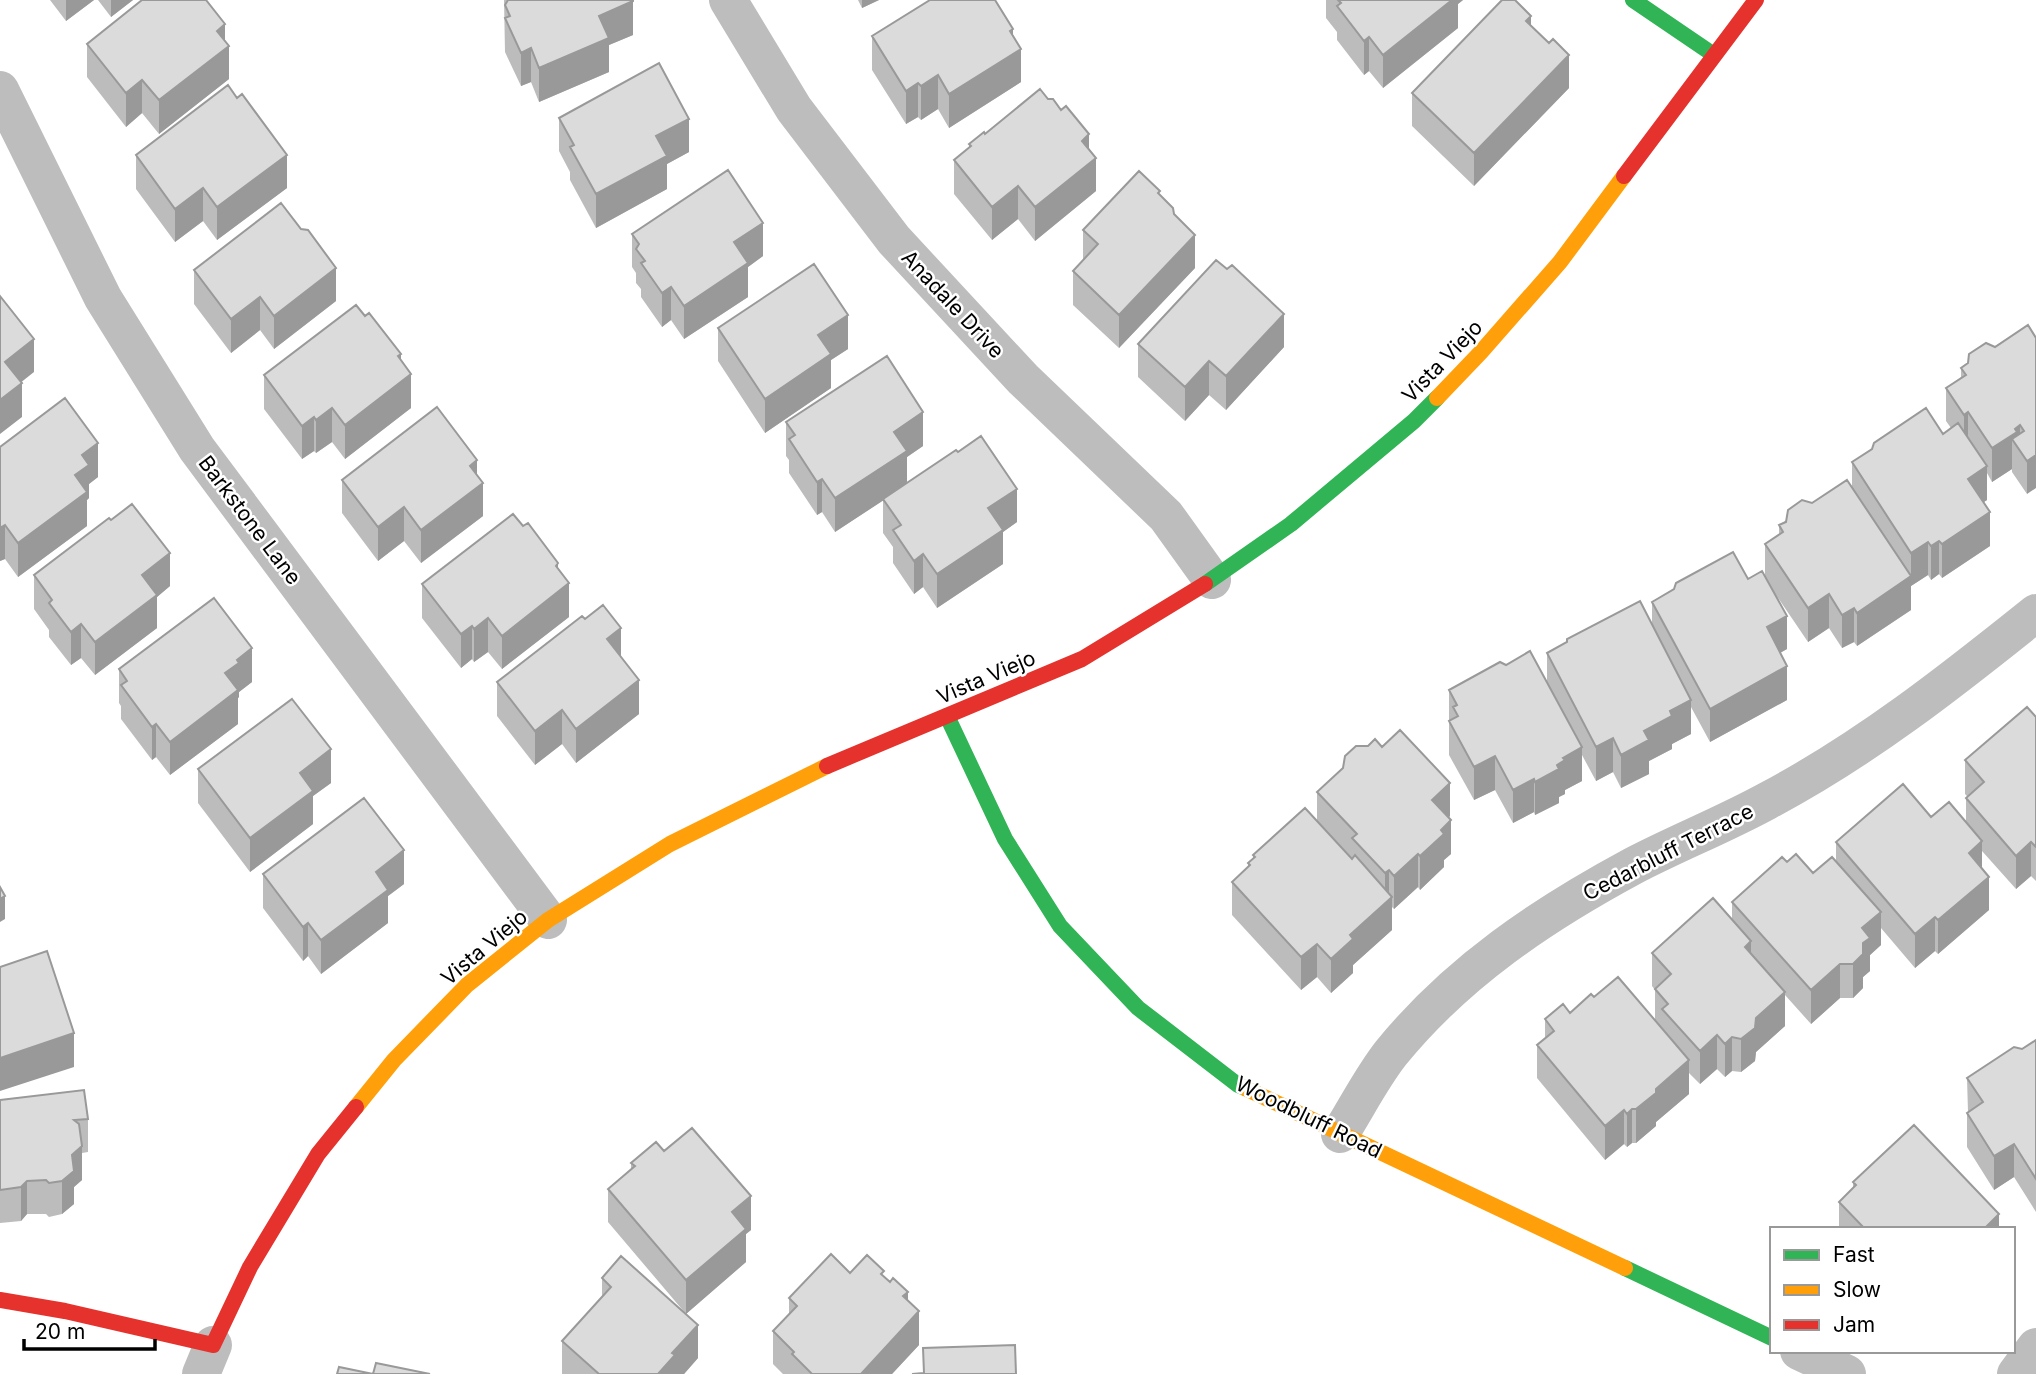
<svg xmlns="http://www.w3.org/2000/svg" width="2036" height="1374" font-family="Inter,sans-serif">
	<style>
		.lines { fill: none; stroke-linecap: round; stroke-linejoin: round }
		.street { stroke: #bdbdbd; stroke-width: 38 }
		.fast { stroke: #30b455; stroke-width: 16 }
		.slow { stroke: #ff9f0a; stroke-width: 16 }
		.jam { stroke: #e5322d; stroke-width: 16 }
		.wall { fill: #bcbcbc }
		.shaded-wall { fill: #999 }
		.building { fill: #dbdbdb; stroke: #999; stroke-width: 2 }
		.labels { text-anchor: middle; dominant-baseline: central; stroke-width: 5; stroke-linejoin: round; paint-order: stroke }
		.street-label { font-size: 21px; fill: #000; stroke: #fff }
	</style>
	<rect width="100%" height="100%" fill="#fff"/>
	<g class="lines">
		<path class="street" d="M728 0 794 109 894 240 1023 379 1166 516 1212 580
			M0 90 103 298 197 449 548 920
			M1340 1134C1357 1107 1372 1077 1391 1053 1457 972 1542 915 1633 866 1677 843 1723 825 1767 801 1865 749 1950 682 2036 613
			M1799 1351 1847 1374
			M201 1374 213 1345
			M2016 1374 2036 1347"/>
		<path class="fast" d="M1633 0 1714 55
			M1205 584 1291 524 1414 421 1437 398
			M947 716 1005 839 1060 926 1138 1008 1238 1085 1245 1088
			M1625 1268 1772 1338"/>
		<path class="slow" d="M1437 398 1481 352 1560 262 1624 176
			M1245 1088 1625 1268
			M356 1107 394 1060 467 985 548 920 670 844 827 766"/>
		<path class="jam" d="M1624 176 1756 0
			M827 766 1082 659 1205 584
			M0 1300 65 1311 213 1345 250 1267 318 1154 356 1107"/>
	</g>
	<path class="wall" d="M50 0H94L66 21Z
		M98 0H133L111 17Z
		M504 0H633V35L609 45V72L539 102 531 82 521 86 505 52Z
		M858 0H879L862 8Z
		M1326 0H1463L1458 4V28L1383 88 1369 71 1364 75 1337 40V32L1326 18Z
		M1531 26 1549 43 1569 88 1474 186 1412 126V93Z
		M872 36H1013L1021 82 949 128 938 109 921 120 918 117 906 124 872 70Z
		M225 40 229 79 159 134 142 113 126 127 87 77V44Z
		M559 118 689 152 667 164V189L596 228 570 180V172L559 151Z
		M985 134 1096 191 1035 241 1018 219 992 240 954 194V160L969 148V144Z
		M136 155 287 188 217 240 203 221 175 242 136 189Z
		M1160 195 1174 214 1195 268 1119 348 1073 305V271L1083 261V230Z
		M632 234 763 256 748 267V297L684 339 671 320 662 327 641 297V289L636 283V273L632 267Z
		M194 270 336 301 274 349 260 330 231 353 194 304Z
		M2028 325 2027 494 2012 472V469L1992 482 1987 473V500L1984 502 1990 546 1942 578 1939 574 1931 580 1928 575 1911 586V610L1857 646 1854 642 1842 648 1829 628 1808 642 1772 589 1787 649 1780 653 1787 700 1710 742 1691 707V734L1672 744V749L1649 761V774L1621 788 1613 772 1596 781 1582 755V781L1565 790V794L1559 797V803L1535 815 1534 812 1513 823 1495 790 1474 800 1449 755V690L1547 681V653L1567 642V639L1652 625V602L1765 576V544L1779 534V525L1812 503 1852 487V462L1943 434 1951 428 1946 421V388L1961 377V368Z
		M718 328 848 349 831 360V388L765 433 718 361Z
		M1138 344 1284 347 1226 410 1209 395 1185 421 1138 377Z
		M401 360 411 408 345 459 332 442 316 453 314 451 302 459 264 409V375Z
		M786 422 923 446 907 457V484L1017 522 1003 532V564L937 608 923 587 914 594 893 563V547L883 533V500L835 532 822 512 817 515 789 473V460L786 456Z
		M0 447 98 477 89 484V498L87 500V526L18 577 5 559 0 561Z
		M477 475 483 516 421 563 404 541 378 561 342 513V480Z
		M558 569 569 617 502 669 488 652 474 662 472 659 461 668 422 618V584Z
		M34 575 170 586 157 597V628L95 675 81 658 71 665 49 637V630L34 609Z
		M585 619 621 657 639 714 576 763 562 744 535 765 497 716V682Z
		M119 669 252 682 239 692V697L238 698V724L170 775 156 757 152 760 121 719V706L119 703Z
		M2036 717V881L2031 876 2016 889 1982 851V869L1989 910 1938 954 1935 951 1915 968 1881 928V945L1870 955V971L1863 977V988L1853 998H1840L1811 1024 1785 995V1026L1756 1052 1755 1061 1741 1072 1732 1071 1725 1077 1717 1069 1700 1084 1689 1073V1094L1656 1122V1126L1636 1143H1632L1627 1147 1624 1144 1605 1160 1537 1078V1045L1545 1038V1019L1570 1013 1594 997 1655 1019V990L1652 986V953L1732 920V902L1787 862 1813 873 1836 862V842L1931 817 1966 822V798L1968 797 1965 794V760Z
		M198 769 331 783 313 796V824L250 872 198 803Z
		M1317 792 1450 816 1448 818 1451 854 1444 860V867L1420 890 1418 887 1394 909 1392 907V930L1353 965V973L1331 993 1317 977 1301 990 1232 915V882L1248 867V863L1253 858V855L1317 821Z
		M263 874 404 884 388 896V923L321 974 308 956 303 961 263 908Z
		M2036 1040V1212L2014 1177 1994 1190 1967 1147V1113L1968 1112 1967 1078 2022 1049Z
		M0 1100 88 1119V1152L82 1153V1180L74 1187V1204L62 1214 49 1217 46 1214H27L21 1221 0 1223Z
		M664 1151 751 1230 746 1234V1262L686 1314 608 1222V1189L631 1169V1163Z
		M1853 1182 1999 1229H1839V1202L1853 1188Z
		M850 1273 884 1276 908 1300 919 1345 892 1374H783L773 1364V1331L789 1314V1298Z
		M602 1278 698 1358 684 1374H562V1341L602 1297Z"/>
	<path class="shaded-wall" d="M66 0H94L66 21Z
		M111 0H133L111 17Z
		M862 0H879L862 8Z
		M1446 0H1463L1458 4V28L1383 88V55Z
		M633 1V35L609 45V72L539 102V68L599 16Z
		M1531 16V49L1526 21Z
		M225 24V49L229 46V79L159 134V100L217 31Z
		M1013 29V54L1021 49V82L949 128V94Z
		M1369 37V71L1364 75V41Z
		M531 48V82L521 86V53Z
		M1569 55V88L1474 186V153Z
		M938 75V109L921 120V86Z
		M142 80V113L126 127V93Z
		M918 83V117L906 124V91Z
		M689 119V152L667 164V189L596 228V194L656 136Z
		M1089 134V163L1096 158V191L1035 241V207L1082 141Z
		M287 155V188L217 240V207Z
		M1018 186V219L992 240V207Z
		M203 188V221L175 242V209Z
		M763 223V256L748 267V297L684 339V306L734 242Z
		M1195 235V268L1119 348V315Z
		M336 268V301L274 349V316Z
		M671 287V320L662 327V293Z
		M260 297V330L231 353V319Z
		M1284 314V347L1226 410V376Z
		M848 315V349L831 360V388L765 433V399L818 335Z
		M34 339V372L5 395V362Z
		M401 354V382L411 374V408L345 459V425L398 356Z
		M1209 361V395L1185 421V387Z
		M22 383V417L0 434V400Z
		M332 408V442L316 453V420Z
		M923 412V446L907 457V485L835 532V498L894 432Z
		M1968 412V445L1964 449V415Z
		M314 417V451L302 459V426Z
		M2020 425V450L2012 439V469L1992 482V448Z
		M98 443V477L89 484V498L87 500V526L18 577V543L75 475 82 455Z
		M2036 455V488L2027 494V461Z
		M477 460V487L483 483V516L421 563V530L470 466Z
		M1987 466V500L1968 512V479Z
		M822 479V512L817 515V482Z
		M1017 489V522L1003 532V564L937 608V574L988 508Z
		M404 507V541L378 561V527Z
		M1990 512V546L1942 578V544Z
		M5 525V559L0 561V528Z
		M1939 541V574L1931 580V546Z
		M1928 542V575L1911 586V610L1857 646V613L1911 576V553Z
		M170 553V586L157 597V628L95 675V642L142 575Z
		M923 554V587L914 594V561Z
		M558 563V592L569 583V617L502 669V636Z
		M1829 594V628L1808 642V608Z
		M1854 608V642L1842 648V615Z
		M1787 616V649L1767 660V627Z
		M488 618V652L474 662V629Z
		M81 624V658L71 665V632Z
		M472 626V659L461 668V634Z
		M621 628V662L607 639Z
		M252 648V682L239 692V697L238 698V724L170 775V742L225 673 237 660Z
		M1787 666V700L1710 742V709Z
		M639 680V714L576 763V729Z
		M1691 700V734L1672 744V749L1649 761V774L1621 788V755L1644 731 1670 711Z
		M562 710V744L535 765V731Z
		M156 724V757L152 760V727Z
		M1613 738V772L1596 781V747Z
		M1582 747V781L1565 790V794L1559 797V803L1535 815V782L1557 765 1563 758Z
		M331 749V783L313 796V824L250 872V838L300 773Z
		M1495 756V790L1474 800V767Z
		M1534 779V812L1513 823V790Z
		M1450 783V816L1432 834V800Z
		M1451 820V854L1444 860V867L1420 890V856L1441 830Z
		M1982 841V875L1969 853Z
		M2031 842V876L2016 889V856Z
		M404 850V884L388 896V923L321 974V940L376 872Z
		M1418 854V887L1394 909V876Z
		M1389 870V900L1392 897V930L1353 965V973L1331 993V959L1350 935 1385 903V873Z
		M1989 877V910L1938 954V920Z
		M5 896V919L0 922V899Z
		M1881 912V945L1870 955V971L1863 977V961V988L1853 998V964L1862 928Z
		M1935 917V951L1915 968V934Z
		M308 923V956L303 961V927Z
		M1751 941V975L1745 947Z
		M1317 944V977L1301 990V957Z
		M1840 964V998L1811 1024V990Z
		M1785 992V1026L1756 1052 1755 1061 1741 1072V1039L1756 1018Z
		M74 1033V1067L0 1091V1058Z
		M1717 1035V1069L1700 1084V1051Z
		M1732 1037V1071L1725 1077V1044Z
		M1689 1060V1094L1656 1122V1126L1636 1143V1109L1656 1089Z
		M1632 1109V1143L1627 1147V1114Z
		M1624 1110V1144L1605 1160V1126Z
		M2014 1144V1177L1994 1190V1156Z
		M82 1146V1180L74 1187V1204L62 1214V1181L72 1155Z
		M27 1181V1214L21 1221V1187Z
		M751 1196V1230L746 1234V1262L686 1314V1280L732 1212Z
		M1999 1214V1229H1984Z
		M908 1292V1324L919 1311V1345L892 1374H861L903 1296Z
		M698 1325V1358L684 1374H658L672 1353Z"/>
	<path class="building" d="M142 0H206L225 24 217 31 229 46 159 100 142 80 126 93 87 44Z
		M508 0H633V1L599 16 609 38 539 68 531 48 521 53 505 18 510 16 505 5Z
		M930 0H995L1013 29 1010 31 1021 49 949 94 938 75 921 86 918 83 906 91 872 36Z
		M1338 0H1452L1383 55 1369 37 1364 41 1337 6 1341 3Z
		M1502 0H1515L1531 16 1526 21 1549 43 1553 39 1569 55 1474 153 1412 93Z
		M659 63 689 119 656 136 667 156 596 194 570 147 574 145 559 118Z
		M228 85 237 98 242 94 287 155 217 207 203 188 175 209 136 155Z
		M1040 89 1048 99H1053L1061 110 1066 106 1089 134 1082 141 1096 158 1035 207 1018 186 992 207 954 160 971 146 969 144 984 132 985 134Z
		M728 170 763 223 734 242 748 263 684 306 671 287 662 293 641 263 645 261 636 249 639 244 632 234Z
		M1139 171 1160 191 1158 193 1173 208 1174 214 1195 235 1119 315 1073 271 1098 244 1083 230Z
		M281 203 301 229 308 230 336 268 274 316 260 297 231 319 194 270Z
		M1216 260 1227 269 1232 265 1284 314 1226 376 1209 361 1185 387 1138 344Z
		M814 264 848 315 818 335 831 354 765 399 718 328Z
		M0 296 34 339 5 362 22 383 0 400Z
		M356 305 365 316 369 313 401 354 398 356 411 374 345 425 332 408 316 420 314 417 302 426 264 375Z
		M2028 325 2036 338V455L2027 461 2012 439 2024 431 2020 425 2015 429 2017 432 1992 448 1968 412 1964 415 1946 388 1966 375 1961 368 1968 363 1969 354 1986 343 1995 347Z
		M887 356 923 412 894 432 907 451 835 498 822 479 817 482 789 439 795 435 786 422Z
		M65 398 98 443 82 455 89 465 75 475 87 492 18 543 5 525 0 528V447Z
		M437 407 477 460 470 466 483 483 421 530 404 507 378 527 342 480Z
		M1926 408 1943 434 1958 423 1987 466 1968 479 1990 512 1942 544 1939 541 1931 546 1928 542 1911 553 1852 462 1872 449 1874 443Z
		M981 436 1017 489 988 508 1003 530 937 574 923 554 914 561 893 530 901 525 883 499 956 450 958 452Z
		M1847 480 1911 576 1857 613 1854 608 1842 615 1829 594 1808 608 1765 544 1783 532 1779 525 1786 522 1788 510 1802 500 1812 503Z
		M132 504 170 553 142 575 157 595 95 642 81 624 71 632 49 603 52 600 34 575 109 518 111 520Z
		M513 514 523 526 528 523 558 563 556 566 569 583 502 636 488 618 474 629 472 626 461 634 422 584Z
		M1733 552 1748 579 1762 571 1787 616 1767 627 1787 666 1710 709 1652 602 1674 589 1676 583Z
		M214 598 252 648 237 660 239 663 225 673 238 690 170 742 156 724 152 727 121 685 127 681 119 669Z
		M1640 601 1691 700 1670 711 1672 716 1644 731 1649 740 1621 755 1613 738 1596 747 1547 653 1567 642V639Z
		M603 605 621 628 607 639 639 680 576 729 562 710 535 731 497 682 582 616 585 619Z
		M1530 651 1582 747 1563 758 1565 760 1557 765 1559 769 1535 782 1534 779 1513 790 1495 756 1474 767 1449 721 1458 716 1453 707 1457 705 1449 690 1500 662 1506 665Z
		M292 699 331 749 300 773 313 791 250 838 198 769Z
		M2027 707 2036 717V847L2031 842 2016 856 1966 798 1984 782 1965 760Z
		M1400 730 1450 783 1432 800 1451 820 1441 830 1444 834 1420 856 1418 854 1394 876 1389 870 1385 873 1352 838 1357 834 1317 792 1343 768 1345 756 1356 746H1368L1375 739 1382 747Z
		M1903 784 1931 817 1949 802 1982 841 1969 853 1989 877 1938 920 1935 917 1915 934 1836 842Z
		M364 798 404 850 376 872 388 890 321 940 308 923 303 927 263 874Z
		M1305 808 1352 859 1355 855 1392 897 1350 935 1353 939 1331 959 1317 944 1301 957 1232 882 1250 865 1248 863 1255 857 1253 855Z
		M1796 854 1813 873 1832 857 1881 912 1862 928 1870 938 1863 943V954L1853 964H1840L1811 990 1732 902 1782 857 1787 862Z
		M0 887 5 896 0 899Z
		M1713 898 1751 941 1745 947 1785 992 1756 1018 1755 1028 1741 1039 1732 1037 1725 1044 1717 1035 1700 1051 1662 1009 1668 1004 1655 989 1671 974 1652 953Z
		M47 951 74 1033 0 1058V967Z
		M1618 977 1689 1060 1656 1089V1093L1636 1109H1632L1627 1114 1624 1110 1605 1126 1537 1045 1554 1031 1545 1019 1563 1004 1570 1013 1591 994 1594 997Z
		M2036 1040V1179L2014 1144 1994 1156 1967 1113 1983 1102 1967 1078 2014 1047 2022 1049Z
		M84 1090 88 1119 74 1120 79 1124 82 1146 72 1155 74 1171 62 1181 49 1183 46 1180 27 1181 21 1187 0 1190V1100Z
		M1914 1125 1999 1214 1984 1229H1865L1839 1202 1856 1185 1853 1182Z
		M692 1128 751 1196 732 1212 746 1229 686 1280 608 1189 635 1166 631 1163 656 1142 664 1151Z
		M831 1254 850 1273 867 1255 884 1271 881 1274 890 1282 893 1278 908 1292 903 1296 919 1311 861 1374H812L792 1354 794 1352 773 1331 797 1306 789 1298Z
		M621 1256 698 1325 672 1353 675 1355 658 1374H599L562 1341 611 1287 602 1278Z
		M1015 1345 1016 1374H912L924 1373 923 1348Z
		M376 1363 430 1374H337L339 1367 373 1374Z"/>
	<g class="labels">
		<g class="street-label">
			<text transform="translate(953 304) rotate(47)">Anadale Drive</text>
			<text transform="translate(1442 361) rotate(-46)">Vista Viejo</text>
			<text transform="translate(250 520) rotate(53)">Barkstone Lane</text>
			<text transform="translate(986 677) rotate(-23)">Vista Viejo</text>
			<text transform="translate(1668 852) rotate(-27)">Cedarbluff Terrace</text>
			<text transform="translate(484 947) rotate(-40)">Vista Viejo</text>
			<text transform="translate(1309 1117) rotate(26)">Woodbluff Road</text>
		</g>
	</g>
	<rect x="1770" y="1227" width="245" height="126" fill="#ffffff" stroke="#999999" stroke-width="2"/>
	<rect x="1784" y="1250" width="35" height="10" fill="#30b455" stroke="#999999" stroke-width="2"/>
	<text x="1833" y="1262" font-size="21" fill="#000000">Fast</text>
	<rect x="1784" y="1285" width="35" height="10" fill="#ff9f0a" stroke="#999999" stroke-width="2"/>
	<text x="1833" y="1297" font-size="21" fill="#000000">Slow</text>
	<rect x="1784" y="1320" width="35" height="10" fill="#e5322d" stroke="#999999" stroke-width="2"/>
	<text x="1833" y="1332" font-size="21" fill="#000000">Jam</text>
	<path d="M24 1339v10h131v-10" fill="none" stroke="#000000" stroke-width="3.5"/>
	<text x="35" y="1339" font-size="21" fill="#000000" stroke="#ffffff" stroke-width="5" paint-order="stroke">20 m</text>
</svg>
